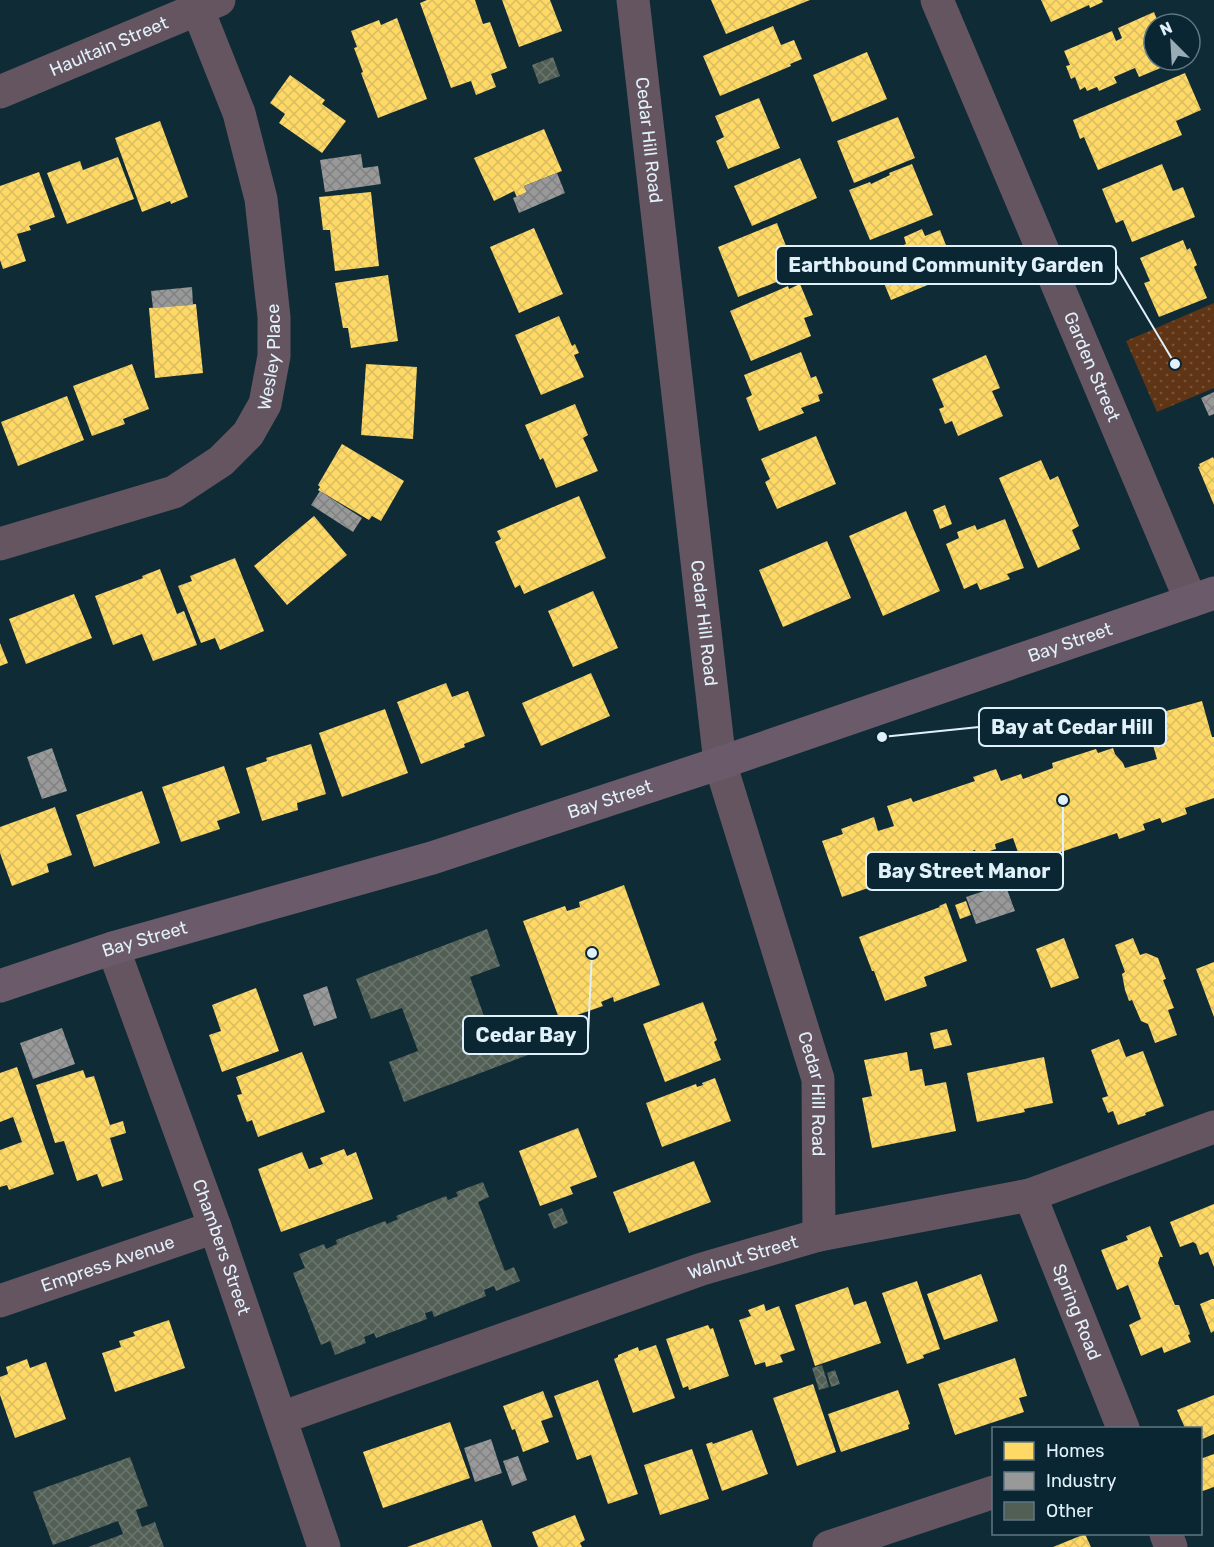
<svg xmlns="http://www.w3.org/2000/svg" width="1214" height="1547" font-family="Rubik,sans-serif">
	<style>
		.grass { fill: url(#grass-dots) }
		.homes { fill: url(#homes-cross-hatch) }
		.industry { fill: url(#industry-cross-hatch) }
		.building { fill: url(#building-cross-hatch) }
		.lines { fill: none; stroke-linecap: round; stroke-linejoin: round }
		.minor { stroke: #655560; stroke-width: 33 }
		.major { stroke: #6b5b6a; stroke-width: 33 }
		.labels { text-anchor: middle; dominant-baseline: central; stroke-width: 6; stroke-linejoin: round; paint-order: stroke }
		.street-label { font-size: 18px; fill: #e1f1fa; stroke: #0a2633 }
		.leader { fill: none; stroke: #e1f1fa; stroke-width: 2 }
		.callout-dot { fill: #e1f1fa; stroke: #0a2633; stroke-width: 2 }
		.callout { fill: #0a2633; stroke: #e1f1fa; stroke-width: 2 }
		.callout-label { font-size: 20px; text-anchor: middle; font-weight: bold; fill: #e1f1fa }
	</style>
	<defs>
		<pattern id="grass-dots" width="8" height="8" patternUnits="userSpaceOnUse" patternTransform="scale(1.5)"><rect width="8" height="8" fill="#5f3516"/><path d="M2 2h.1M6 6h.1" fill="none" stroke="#765339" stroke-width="1.8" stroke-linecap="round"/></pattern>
		<pattern id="homes-cross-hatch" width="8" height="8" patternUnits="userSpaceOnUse" patternTransform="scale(1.5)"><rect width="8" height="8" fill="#ffd966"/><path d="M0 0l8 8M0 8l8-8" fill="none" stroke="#dabc61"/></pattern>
		<pattern id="industry-cross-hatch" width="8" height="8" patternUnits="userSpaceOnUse" patternTransform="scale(1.5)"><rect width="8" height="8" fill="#999"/><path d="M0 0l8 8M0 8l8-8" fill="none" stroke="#808182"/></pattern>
		<pattern id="building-cross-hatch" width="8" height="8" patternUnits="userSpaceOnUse" patternTransform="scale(1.5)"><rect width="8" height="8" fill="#525f55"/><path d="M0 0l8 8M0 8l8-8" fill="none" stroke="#6b766e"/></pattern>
	</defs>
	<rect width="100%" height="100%" fill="#0f2b36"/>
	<path class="grass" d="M1214 303V388L1157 412 1126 341Z"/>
	<path class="homes" d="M427 0H475L483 24 490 22 507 68 491 74 496 87 476 95 471 81 451 88 420 3Z
		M502 0H550L562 31 519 47Z
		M711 0H810L726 34Z
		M1041 0H1102L1103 2 1090 8 1089 5 1051 22Z
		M1154 12 1159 24H1154V60H1174L1175 62 1139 77 1135 68 1114 77 1117 83 1099 91 1097 87 1087 91 1085 87 1080 90 1075 77 1071 79 1066 66 1070 65 1064 51 1112 31 1116 41 1122 38 1118 28Z
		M397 18 427 99 378 118 361 73 363 72 354 48 357 47 351 31 379 20 381 25Z
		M773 26 781 45 794 40 802 59 790 64 791 66 720 96 703 56Z
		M867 52 887 99 832 122 813 75Z
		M1185 73 1201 110 1176 121 1182 135 1098 170 1084 137 1080 139 1073 120Z
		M290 75 325 100 322 104 346 121 322 153 279 123 285 114 270 103Z
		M759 98 780 148 728 169 716 141 724 137 715 116Z
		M898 117 915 158 854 183 837 141Z
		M160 121 188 197 171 204 170 201 142 212 115 138Z
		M544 129 562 171 524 186 527 192 517 197 514 191 494 201 474 158Z
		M118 157 134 199 67 224 47 173 80 161 83 170Z
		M800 158 817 198 752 226 734 186Z
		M912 164 933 215 870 240 849 190 870 182 871 184 890 175 889 173Z
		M1162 164 1173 191 1183 187 1195 217 1132 242 1123 220 1116 223 1102 189Z
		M39 172 55 217 29 226 31 230 17 234 26 261 3 269 0 260V186Z
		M371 192 379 266 335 271 330 230H323L319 197Z
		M777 223 797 274 738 297 718 247Z
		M534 228 563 294 519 313 490 247Z
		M922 229 925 236 940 230 957 273 891 300 873 257 906 244 904 237Z
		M1183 240 1187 250 1190 248 1197 265 1194 267 1207 298 1159 317 1144 283 1150 281 1140 258Z
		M388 275 398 341 351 348 348 328H343L335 283Z
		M800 284 813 315 804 318 811 336 751 361 730 311 788 286 789 289Z
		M196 304 203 373 155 378 149 308Z
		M559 316 572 346 575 344 579 353 574 355 584 377 541 395 515 335Z
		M801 352 811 378 816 376 823 393 818 395 820 401 801 408 804 413 759 431 746 398 752 395 744 375Z
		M986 355 1000 388 992 391 1003 416 958 436 952 421 945 424 939 409 944 407 932 379Z
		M132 364 149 409 123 419 125 424 92 436 73 386Z
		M366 364 417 367 413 439 361 435Z
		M67 396 84 440 18 466 1 422Z
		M575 404 588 435 583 438 598 471 556 488 543 458 540 460 525 425Z
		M816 436 836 484 777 509 765 482 770 479 761 459Z
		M342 444 404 481 381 521 372 516 369 520 318 490 320 487 318 485Z
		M1213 457 1214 459V505L1198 467 1200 466 1199 464Z
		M1041 460 1050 480 1058 476 1079 526 1072 530 1080 549 1038 568 999 478Z
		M579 496 606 558 524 594 520 585 515 588 495 542 501 539 497 531Z
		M945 505 952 524 940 529 933 510Z
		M906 511 940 591 883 616 849 536Z
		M314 516 347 555 287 605 254 566Z
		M1005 519 1024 568 1007 574 1010 579 980 590 977 583 964 589 946 544 959 538 957 532 975 525 977 530Z
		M827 541 851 598 783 627 759 570Z
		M235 558 264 631 220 650 215 638 201 643 178 586 192 581 190 576Z
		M160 569 177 614 184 611 197 645 153 661 142 634 113 645 95 596 143 578 142 576Z
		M593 591 618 648 573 667 548 611Z
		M74 594 92 638 26 664 9 619Z
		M0 643 8 663 0 666Z
		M591 673 610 716 541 746 522 703Z
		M446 683 452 697 468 691 485 736 464 744 465 747 421 764 397 702Z
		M1202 701 1212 737H1214V798L1185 808 1187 814 1162 823 1160 818 1143 824 1145 830 1119 839 1117 833 1058 853 1059 858 1024 870 1013 838 995 844 996 849 977 855 975 850 938 863 940 868 919 875 918 871 897 878 899 884 877 891 874 886 842 897 822 841 843 834 841 829 874 817 878 831 894 826 887 806 911 798 913 802 975 781 973 777 996 769 1001 781 1021 774 1023 779 1053 768 1052 763 1096 749 1098 753 1113 748 1115 754 1123 763 1125 768 1157 759 1145 717Z
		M385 709 408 773 342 797 319 733Z
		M311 744 326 794 297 803 298 810 262 821 246 768 267 761 266 758Z
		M224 766 240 813 217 821 220 829 181 842 162 787Z
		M142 791 160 843 94 867 76 815Z
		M55 807 72 855 47 864 49 872 12 886 0 853V827Z
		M624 885 660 985 614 1002 613 997 601 1002 603 1006 560 1021 523 921 565 906 567 911 580 907 579 902Z
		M966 901 971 915 960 919 955 905Z
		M946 903 967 961 924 977 927 986 885 1001 874 971H872L859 937 940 907 939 906Z
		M1064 938 1079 978 1051 988 1036 949Z
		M1133 938 1140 955 1146 953 1158 958 1166 979 1163 980 1174 1008 1168 1010 1177 1035 1155 1043 1148 1024 1141 1021 1132 1000 1129 1001 1125 990 1122 974 1125 972 1115 945Z
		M1214 962V1017L1196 969Z
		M256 988 279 1051 222 1072 209 1035 221 1031 212 1005Z
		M703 1002 717 1040 714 1042 721 1060 665 1082 643 1024Z
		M947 1029 952 1045 934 1049 930 1033Z
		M1119 1039 1126 1057 1143 1051 1164 1106 1145 1113 1146 1115 1118 1125 1113 1111 1108 1113 1102 1098 1108 1096 1091 1050Z
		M302 1052 325 1112 258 1137 252 1120 247 1122 242 1109 237 1095 242 1094 236 1077Z
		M907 1052 910 1071 922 1069 925 1086 946 1082 956 1131 872 1148 862 1098 872 1096 864 1060Z
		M1044 1057 1053 1103 1024 1109 1025 1112 977 1122 967 1073Z
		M17 1067 54 1174 9 1190 7 1185 0 1187V1150L22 1142 13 1117 0 1122V1073Z
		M83 1070 86 1078 94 1076 110 1125 123 1121 126 1133 110 1138 123 1180 102 1187 97 1174 77 1181 64 1141 55 1143 36 1085Z
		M715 1078 731 1121 662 1147 646 1103 696 1084 697 1087 703 1085 702 1083Z
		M578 1128 597 1177 570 1187 573 1194 540 1206 519 1151Z
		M344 1149 347 1156 356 1152 373 1199 281 1232 258 1169 302 1152 309 1169 323 1164 320 1158Z
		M694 1161 711 1202 629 1233 613 1192Z
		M1214 1204V1267L1208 1252 1200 1255 1196 1244 1193 1242 1180 1247 1170 1222Z
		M1150 1226 1163 1257H1160L1158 1263 1175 1305H1179L1190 1334 1188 1335 1191 1342 1164 1353 1162 1347 1141 1356 1129 1325 1141 1319 1128 1285 1117 1290 1101 1250 1128 1240 1126 1236Z
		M981 1274 998 1321 944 1340 927 1294Z
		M917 1281 940 1349 923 1355 924 1358 907 1364 882 1293Z
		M848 1287 854 1305 866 1301 881 1343 815 1366 795 1305Z
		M1212 1299H1214V1331L1211 1333 1200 1304Z
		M764 1304 766 1311 779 1306 795 1350 780 1355 783 1362 766 1367 765 1362 755 1365 739 1320 751 1316 748 1310Z
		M169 1320 185 1368 115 1392 102 1353 121 1347 119 1341 135 1336 133 1332Z
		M708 1325 710 1329 713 1328 729 1376 689 1390 688 1386 683 1388 666 1339Z
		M656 1345 675 1398 633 1413 614 1359 618 1357V1355L638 1347 639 1351Z
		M1015 1358 1027 1396 1019 1398 1024 1412 955 1435 938 1384Z
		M27 1359 30 1368 46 1362 66 1419 15 1438 0 1395V1377L8 1374 6 1367Z
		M598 1380 638 1494 608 1504 591 1455 577 1460 554 1396Z
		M813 1384 836 1452 797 1466 773 1398Z
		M898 1390 910 1424 908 1425 909 1429 841 1452 828 1414Z
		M543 1391 553 1417 541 1421 549 1442 523 1452 515 1429 512 1430 503 1406Z
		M1214 1395V1434L1200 1440V1428H1185L1177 1410Z
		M450 1422 470 1478 383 1508 363 1452Z
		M752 1430 768 1474 722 1491 706 1444 712 1442 713 1444Z
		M692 1449 709 1499 660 1515 644 1465Z
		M1214 1454V1487L1200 1492V1459Z
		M575 1515 585 1540 580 1543 582 1547H538L532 1532Z
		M482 1520 492 1547H407Z
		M1085 1534 1091 1547H1053Z"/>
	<path class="industry" d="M361 154 363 168 378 166 381 184 325 192 320 160Z
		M557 173 565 193 519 213 513 198 527 192 524 186Z
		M192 287 193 305 153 308 151 291Z
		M1214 392V414L1209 416 1201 398Z
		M320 491 362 518 353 532 311 505Z
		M52 748 67 791 42 799 27 757Z
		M1005 884 1015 911 976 924 966 897Z
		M327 986 337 1018 314 1026 303 995Z
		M62 1028 75 1064 33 1079 20 1043Z
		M491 1439 502 1473 475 1482 464 1448Z
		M518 1456 527 1480 512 1486 503 1461Z"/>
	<path class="building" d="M553 57 560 76 539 84 532 65Z
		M487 929 500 966 470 977 489 1030 519 1018 533 1053 404 1102 389 1062 418 1051 402 1008 371 1019 356 979Z
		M483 1182 489 1197 478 1202 505 1271 514 1267 520 1281 496 1291 494 1286 484 1290 486 1296 434 1317 432 1311 425 1313 427 1319 376 1338 374 1333 364 1337 366 1343 335 1355 330 1341 321 1345 293 1273 305 1268 299 1254 324 1244 326 1249 337 1244 336 1240 385 1221 387 1224 398 1219 396 1216 446 1196 448 1200 458 1196 456 1192Z
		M562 1208 568 1223 554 1229 548 1214Z
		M822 1365 829 1387 819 1390 812 1368Z
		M835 1370 840 1384 831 1387 827 1373Z
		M130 1457 148 1506 136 1510 142 1527 155 1522 164 1547H88L123 1534 118 1521 53 1545 33 1492Z"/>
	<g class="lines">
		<g class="minor">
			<path id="s1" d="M633 0 720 763 818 1079 819 1235"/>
			<path id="s2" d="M937 0 1191 601"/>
			<path id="s3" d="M0 92 219 0"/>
			<path id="s4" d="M0 544 174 492 221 461 248 434 265 404 274 356V317L261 199 239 113 194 0"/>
			<path id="s5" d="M113 948 215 1227 324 1547"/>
			<path id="s6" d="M1030 1195 1123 1428"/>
			<path id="s7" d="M0 1301 215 1227"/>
			<path id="s8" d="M281 1418 702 1269 819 1235 1030 1195 1214 1127"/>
			<path d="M1166 1534 1171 1547"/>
			<path d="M829 1547 994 1492"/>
		</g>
		<path class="major" id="s9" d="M0 986 113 948 432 858 720 763 1214 593"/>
	</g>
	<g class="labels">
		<g class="street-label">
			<text stroke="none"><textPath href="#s3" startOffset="118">Haultain Street</textPath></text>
			<text stroke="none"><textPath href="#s1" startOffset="141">Cedar Hill Road</textPath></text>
			<text stroke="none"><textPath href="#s4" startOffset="358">Wesley Place</textPath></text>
			<text stroke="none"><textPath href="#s2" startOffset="398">Garden Street</textPath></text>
			<text stroke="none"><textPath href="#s1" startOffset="627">Cedar Hill Road</textPath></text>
			<text stroke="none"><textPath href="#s9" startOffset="1124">Bay Street</textPath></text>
			<text stroke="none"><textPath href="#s9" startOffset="638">Bay Street</textPath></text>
			<text stroke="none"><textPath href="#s9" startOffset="152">Bay Street</textPath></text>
			<text stroke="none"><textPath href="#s1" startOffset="1113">Cedar Hill Road</textPath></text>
			<text stroke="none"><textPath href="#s5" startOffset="318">Chambers Street</textPath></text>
			<text stroke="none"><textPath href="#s8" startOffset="489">Walnut Street</textPath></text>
			<text stroke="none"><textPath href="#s7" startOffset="114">Empress Avenue</textPath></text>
			<text stroke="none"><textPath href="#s6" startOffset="126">Spring Road</textPath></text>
		</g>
	</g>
	<path class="leader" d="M1175 364L1116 265M882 737L979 727M1063 800L1063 871M592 953L588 1035"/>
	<g class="callout-dot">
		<circle cx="1175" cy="364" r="6"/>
		<circle cx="882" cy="737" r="6"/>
		<circle cx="1063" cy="800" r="6"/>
		<circle cx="592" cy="953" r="6"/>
	</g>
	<g class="callout">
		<rect x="776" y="246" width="340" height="38" rx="6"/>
		<rect x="979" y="708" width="187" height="38" rx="6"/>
		<rect x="866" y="852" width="197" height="38" rx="6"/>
		<rect x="463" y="1016" width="125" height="38" rx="6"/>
	</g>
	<g class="callout-label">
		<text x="946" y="272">Earthbound Community Garden</text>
		<text x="1072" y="734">Bay at Cedar Hill</text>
		<text x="964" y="878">Bay Street Manor</text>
		<text x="526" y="1042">Cedar Bay</text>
	</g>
	<rect x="992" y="1427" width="210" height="108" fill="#0a2633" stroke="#607783" stroke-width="1.5"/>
	<rect x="1004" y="1442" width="30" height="18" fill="#ffd966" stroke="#607783" stroke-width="1.5"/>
	<text x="1046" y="1457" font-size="18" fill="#e1f1fa">Homes</text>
	<rect x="1004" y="1472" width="30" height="18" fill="#999999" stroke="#607783" stroke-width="1.5"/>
	<text x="1046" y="1487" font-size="18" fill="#e1f1fa">Industry</text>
	<rect x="1004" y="1502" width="30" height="18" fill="#525f55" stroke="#607783" stroke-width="1.5"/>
	<text x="1046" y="1517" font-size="18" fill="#e1f1fa">Other</text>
	<g transform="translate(1172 42) rotate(336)"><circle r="28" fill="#0a2633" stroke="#607783" stroke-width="1.5"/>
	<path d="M0-4.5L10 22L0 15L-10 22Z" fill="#98acb5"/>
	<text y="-9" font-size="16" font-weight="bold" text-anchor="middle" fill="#e1f1fa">N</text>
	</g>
</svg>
